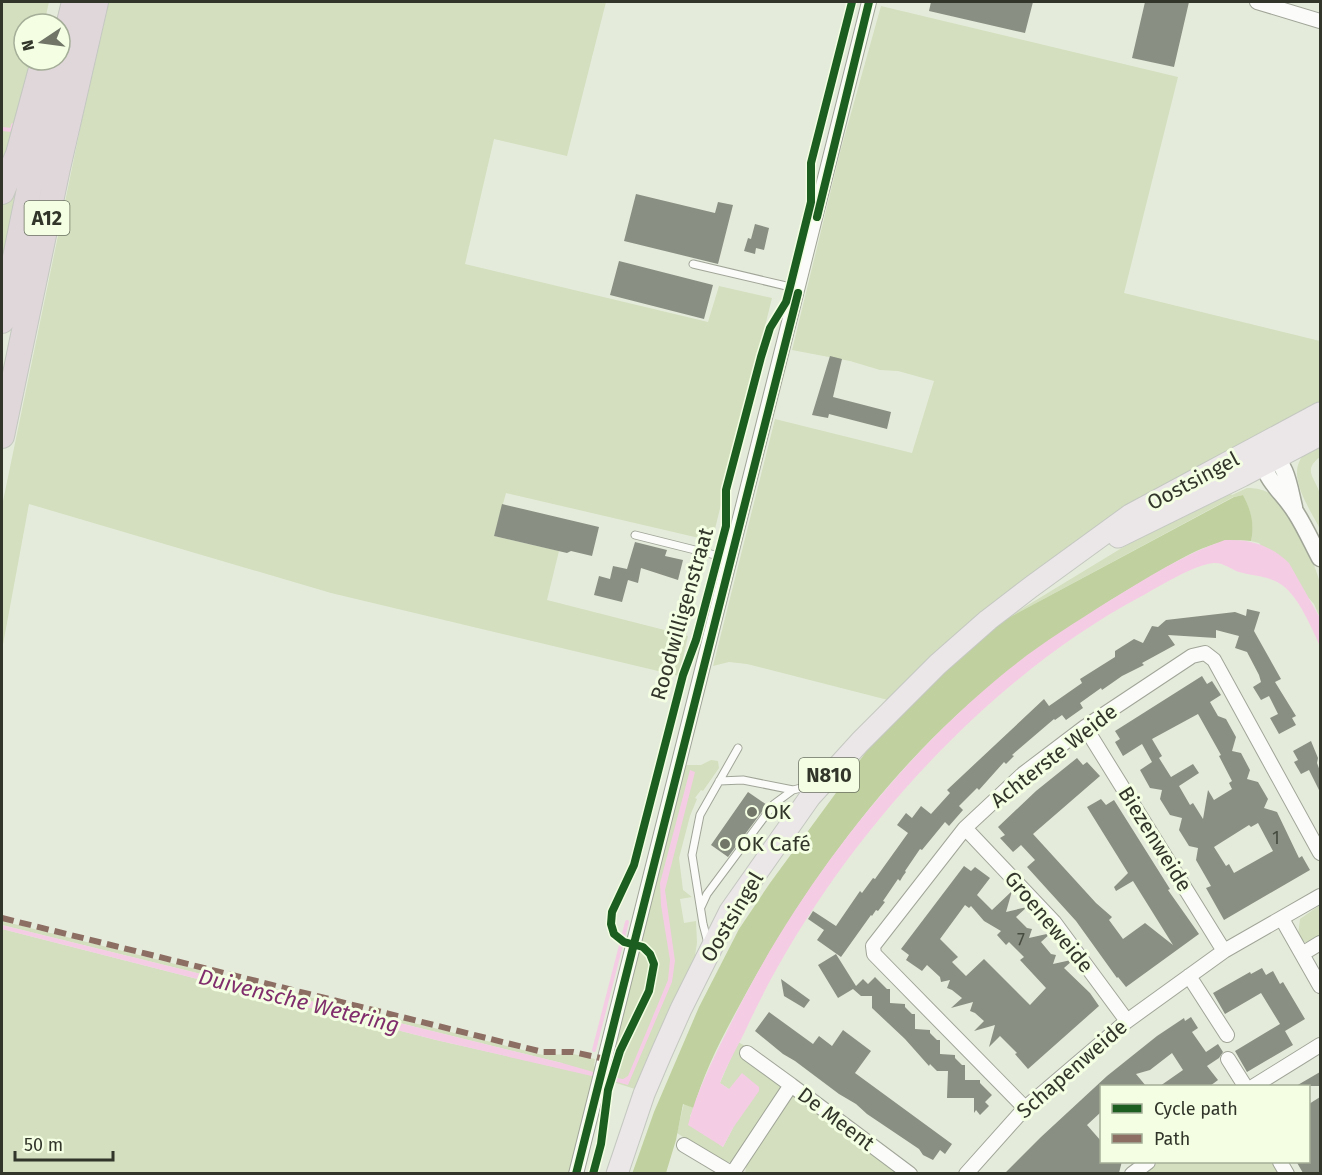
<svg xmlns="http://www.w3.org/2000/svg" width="1322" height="1175" font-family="'Fira Sans',sans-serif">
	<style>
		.green { fill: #d3dfbe }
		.forest { fill: #c0d19f }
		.water { fill: #f4cde4 }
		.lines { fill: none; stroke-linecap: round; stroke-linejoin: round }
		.stream { stroke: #f4cde4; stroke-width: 4 }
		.building { fill: #8a8f83; fill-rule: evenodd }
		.service-casing { stroke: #a0a598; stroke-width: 9 }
		.minor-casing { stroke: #a0a598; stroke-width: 16 }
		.tertiary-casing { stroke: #a0a598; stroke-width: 19 }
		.primary-casing { stroke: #c4c8c0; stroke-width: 23 }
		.motorway-casing { stroke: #c4c8c0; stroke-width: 26 }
		.service { stroke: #fbfcfa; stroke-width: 7 }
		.minor { stroke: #fbfcfa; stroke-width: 14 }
		.tertiary { stroke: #fbfcfa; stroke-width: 16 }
		.primary { stroke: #ebe6e8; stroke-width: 21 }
		.motorway { stroke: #e0d7db; stroke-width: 24 }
		.quiet { stroke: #8d6e63; stroke-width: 6; stroke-dasharray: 12 6; stroke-linecap: butt }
		.cycleway-casing { stroke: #f3fee2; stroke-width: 11 }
		.cycleway { stroke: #1b5e20; stroke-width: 8 }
		.poi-dot { fill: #707568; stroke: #f3fee2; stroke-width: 2 }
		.labels { text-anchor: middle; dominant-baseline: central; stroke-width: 6; stroke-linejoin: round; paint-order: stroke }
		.number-label { font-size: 18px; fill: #474c40 }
		.shield { fill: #f3fee2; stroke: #6b7161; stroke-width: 1.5 }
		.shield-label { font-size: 20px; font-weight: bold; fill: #31352a }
		.street-label { font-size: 21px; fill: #31352a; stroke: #f3fee2 }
		.poi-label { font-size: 21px; fill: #31352a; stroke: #f3fee2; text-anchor: start }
		.water-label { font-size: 22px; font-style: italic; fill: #812e6c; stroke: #f3fee2 }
	</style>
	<rect width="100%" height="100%" fill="#e5ebdb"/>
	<path class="green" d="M2 2H49L44 24H24V60H36L2 181Z
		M109 2H606L567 156 494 139 465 264 708 322 719 286 772 298 712 541 506 493 494 536 559 551 547 600 688 636 679 676 331 593 29 504 2 650V506L83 115Z
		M881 6 1178 77 1124 293 1320 341V404L1147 501 888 700 747 664 729 662 713 666 775 419 912 453 934 381 898 371 880 370 850 361 792 350 841 149Z
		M23 159 2 259V201Z
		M1320 440V457C1301 471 1317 479 1320 495 1322 505 1320 519 1320 529 1311 511 1289 480 1300 460 1304 452 1314 446 1320 440Z
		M1247 488C1255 488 1262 489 1269 493 1286 505 1318 565 1320 585 1322 596 1320 607 1320 618L1314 604 1259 543 1251 541C1255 525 1251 510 1243 495L1233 497 995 625 1130 543 1231 494 1232 495Z
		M711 760 718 761 719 768 703 791 701 790 695 798 697 799 690 816 679 858 683 890 692 897 680 899 684 923 696 921 697 943 695 956 638 1090 604 1079 685 765H701Z
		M1320 905V938C1311 942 1303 946 1298 935L1300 919Z
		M2 921 543 1055 573 1054 595 1059 594 1066 599 1068 572 1173H2V929L436 1040 569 1070 562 1063 2 925Z
		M738 1042 747 1047 742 1058 785 1089 733 1162C716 1164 692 1142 677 1133L684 1103 694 1108 690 1116 723 1147 733 1128 729 1089 720 1083Z
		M793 1096H796L904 1173 746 1174C741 1156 781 1109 793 1096Z
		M1158 1162H1276L1283 1174H1146Z"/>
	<path class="forest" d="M1243 495C1251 510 1255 524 1251 541 1212 535 1175 563 1143 581 1099 606 1059 634 1020 665 1000 681 978 696 959 713 878 787 807 885 753 981 733 1017 704 1068 694 1108L683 1104 676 1140 666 1173 632 1174 654 1112 699 1007 739 929 770 883 882 730 995 625 1234 497Z"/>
	<path class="water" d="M1225 540C1251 539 1270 545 1289 563L1320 618V646C1312 629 1299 597 1282 585 1270 576 1253 576 1239 572 1231 569 1222 562 1214 563 1195 564 1157 588 1140 597 977 684 825 859 748 1025 739 1045 728 1062 720 1083L729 1089 742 1073 759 1087V1091L733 1128 723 1147 688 1125C697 1090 714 1057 730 1025 794 894 894 762 1008 670 1039 645 1074 623 1109 601 1145 579 1184 554 1225 540Z
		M690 770 695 772 665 890 675 961 672 982 628 1085 605 1079 606 1076 623 1079 628 1076 668 980 670 960 661 905 660 883Z
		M2 925 562 1063 597 1073 596 1077 436 1040 2 929Z"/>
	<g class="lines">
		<path class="stream" d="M2 129 12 130 13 125
			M594 1050 627 922"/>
	</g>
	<path class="building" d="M931 2H1033L1025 33 929 11Z
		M1145 2H1189L1174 67 1132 58Z
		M636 194 715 213 718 202 733 205 718 264 624 241Z
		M755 224 769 228 764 250 756 248 755 254 744 251 748 238 751 239Z
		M619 261 713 285 704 319 610 295Z
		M830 356 842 359 833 397 891 412 887 429 829 414 828 418 812 415Z
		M502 504 599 527 592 556 571 551 567 553 494 536Z
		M635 542 667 550 665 556 683 560 678 580 641 568 638 583 628 580 622 602 594 595 599 576 610 579 613 566 627 569Z
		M1247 609 1260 612 1254 631 1281 679 1275 682 1296 716 1292 718 1296 725 1279 734 1270 718 1278 714 1269 696 1261 700 1253 687 1261 682 1259 675 1247 652 1235 648 1239 636 1216 630V638L1168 635 1175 645 1142 663 1144 665 1122 676 1102 690 1101 688 1080 703 1083 708 1066 720 1062 715 1055 720 1054 719 1012 755 1014 756 1006 764 1004 762 979 790 977 788 959 806 963 810 949 826 945 822 922 850 920 849 905 871 906 872 903 876 900 881 898 879 883 901 885 902 878 911 876 910 872 916 871 915 841 957 817 940 824 930 808 919 813 911 836 926 860 891 862 893 873 878 875 879 908 833 897 825 906 813 912 818 921 806 931 814 950 793 947 790 1044 699 1049 706 1082 683 1080 679 1115 657V651L1134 639 1143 643 1152 626 1158 627 1166 620 1235 612 1246 616Z
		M1202 676 1207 684 1212 681 1221 695 1210 702 1218 716 1226 719 1236 737 1232 751 1241 753 1250 770 1247 779 1258 782 1268 799 1264 808 1277 812 1299 858 1302 856 1310 870 1224 920 1206 888 1211 886 1196 860 1198 848 1189 846 1179 830 1182 818 1170 815 1160 799 1162 790 1150 788 1140 770 1152 762 1142 744 1123 756 1115 742 1120 739 1115 731ZM1198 714 1221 755 1219 756 1232 781 1229 783 1232 789 1214 800 1208 790 1203 819 1193 803 1190 805 1179 786 1199 773 1193 764 1171 777 1159 758 1162 756 1152 739ZM1258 823 1273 851 1234 873 1229 864 1226 866 1214 847 1249 825 1251 827Z
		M1311 741 1318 758 1317 763 1320 771V792L1309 770 1301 774 1294 762 1298 760 1293 751Z
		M1077 758 1083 765 1087 762 1100 776 1033 834 1096 903 1112 917 1109 920 1123 939 1145 923 1173 945 1133 881 1116 891 1114 887 1128 873 1087 807 1101 799 1106 805 1114 800 1170 889 1168 890 1199 934 1126 987 1118 977 1117 978 1076 921 1027 867 1035 860 1021 845 1013 852 1000 838 1005 835 998 827 1036 791Z
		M748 792 767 805 728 857 711 845Z
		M964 866 971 871 975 867 990 878 977 895 992 910 1012 891 1006 912 1027 907 1016 917 1027 928 1032 929 1029 938 1051 933 1041 942 1051 954 1056 955 1053 964 1071 960 1072 961 1064 968 1090 993 1099 1006 1028 1069 1015 1054 1017 1053 1000 1036 989 1047 995 1025 974 1031 984 1021 975 1013 970 1011 973 1002 951 1008 962 998 952 990 947 988 950 980 941 982 940 977 927 965 922 971 906 960 909 955 901 949ZM965 905 969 908 971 906 984 921 1001 931 997 935 1006 945 1009 942 1024 957 1020 960 1046 988 1030 1005 984 959 966 976 952 962 958 957 940 939Z
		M836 954 856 986 863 979 868 984 875 977 887 989H890V1003L905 1004V1007L912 1014H915V1029L930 1030V1033L937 1040H940V1054L955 1055V1058L962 1065H965V1080H980V1083L992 1095 985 1102 989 1106 980 1115 976 1110 974 1113V1098H947L948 1071H937L930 1064 929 1066 905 1039 872 1008V996H861L853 989 838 998 818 965Z
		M1262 968 1266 975 1273 971 1280 984 1283 982 1305 1019 1285 1031 1293 1045 1247 1072 1235 1051 1280 1024 1261 993 1225 1014 1213 993 1250 972 1251 974Z
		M781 979 810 1000 804 1008 784 996Z
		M769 1012 813 1044 819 1036 832 1046 843 1030 871 1051 855 1073 952 1144 945 1154 940 1150 933 1160 923 1155 919 1149 867 1114 856 1104 839 1094 795 1061 783 1054 755 1031Z
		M1191 1017 1198 1028 1192 1032 1206 1052 1218 1044 1223 1052 1219 1058 1207 1066 1218 1080 1210 1086H1160L1183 1070 1172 1053 1150 1070 1136 1074 1146 1086H1101V1112L1087 1125 1101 1141V1161H1122L1119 1173H1005L1041 1137 1107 1076 1157 1036 1184 1018 1185 1021Z
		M1320 1072V1086H1296Z
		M1320 1097V1173H1303L1296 1161H1308L1309 1104Z"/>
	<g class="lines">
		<g class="service-casing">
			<path id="service" d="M693 264 799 289
				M635 535 731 559
				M719 781 743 780 793 790 813 785
				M701 907 707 894 774 804 793 790
				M708 943 703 924 692 855 700 815 738 748"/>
		</g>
		<g class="minor-casing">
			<path id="minor" d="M1257 2 1320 21
				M1085 727 1224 951
				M965 828 1054 922 1127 1021
				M1282 919 1320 986
				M1302 954 1320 943
				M1189 976 1227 1035
				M747 1053 791 1085
				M1228 1059 1245 1086
				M1254 1086 1320 1045
				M1025 1108 874 954 873 946 965 828 1023 774 1085 727 1192 656 1205 653 1214 660 1320 853
				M684 1145 731 1173
				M1280 1162 1287 1174
				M576 1174 869 2
				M732 1174 791 1085 910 1174
				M966 1174 1025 1108 1127 1021 1224 951 1320 896
				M1132 1174 1148 1162"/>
		</g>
		<g class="tertiary-casing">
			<path id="tertiary" d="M1268 451C1287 463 1289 487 1294 507
				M1261 453C1265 483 1282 490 1296 513 1305 527 1312 543 1320 558"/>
		</g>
		<g class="primary-casing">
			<path id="primary" d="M1118 537 1242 476 1320 435
				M617 1174 644 1094 661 1054 681 1009 730 911 810 797 860 742 938 664 988 620 1031 587 1130 515 1320 413"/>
		</g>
		<g class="motorway-casing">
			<path id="motorway" d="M60 59 74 2
				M2 192 18 154 42 65
				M2 321 29 189 60 60
				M2 436 58 168 96 2"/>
		</g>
		<use href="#service" class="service"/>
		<use href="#minor" class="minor"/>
		<use href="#tertiary" class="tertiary"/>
		<use href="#primary" class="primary"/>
		<use href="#motorway" class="motorway"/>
		<path class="quiet" d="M2 918 543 1052H573L605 1059"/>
		<g class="cycleway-casing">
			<path id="cycleway" d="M817 217 869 2
				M576 1174 798 293
				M593 1174 601 1144 608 1090 620 1051 649 991 654 964 650 954 643 947 624 942 614 934 611 924 612 912 634 865 683 675 696 640 726 526V490L761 357 770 328 786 302 790 287 811 202V163L852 2"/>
		</g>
		<use href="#cycleway" class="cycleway"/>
	</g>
	<g class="poi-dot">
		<circle cx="752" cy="812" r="6"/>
		<circle cx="725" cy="844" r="6"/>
	</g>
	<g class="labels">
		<g class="number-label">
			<text x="1276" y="838">1</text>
			<text x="1021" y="940">7</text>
		</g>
		<g class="shield">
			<rect x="24.5" y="201" width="45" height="34" rx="4.5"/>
			<rect x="799" y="758" width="60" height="34" rx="4.5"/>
		</g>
		<g class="shield-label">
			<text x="47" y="218">A12</text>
			<text x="829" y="775">N810</text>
		</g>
		<g class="street-label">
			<text transform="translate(1193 481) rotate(-28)">Oostsingel</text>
			<text transform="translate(682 614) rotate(-74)">Roodwilligenstraat</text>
			<text transform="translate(1054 756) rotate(-38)">Achterste Weide</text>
			<text transform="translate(1155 839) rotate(58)">Biezenweide</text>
			<text transform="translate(732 917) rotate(-59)">Oostsingel</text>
			<text transform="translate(1049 922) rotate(50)">Groeneweide</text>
			<text transform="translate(1072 1069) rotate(-41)">Schapenweide</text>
			<text transform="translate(836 1119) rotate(37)">De Meent</text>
		</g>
		<g class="poi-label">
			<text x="764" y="812">OK</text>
			<text x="737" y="844">OK Café</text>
		</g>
		<g class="water-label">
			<text transform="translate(299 1001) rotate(14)">Duivensche Wetering</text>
		</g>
	</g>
	<rect width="1322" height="1175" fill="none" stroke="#31352a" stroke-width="6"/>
	<rect x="1100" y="1085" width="210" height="78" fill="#f3fee2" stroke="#a5ae98" stroke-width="1.5"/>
	<rect x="1112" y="1104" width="30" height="9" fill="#1b5e20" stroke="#a5ae98" stroke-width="1.5"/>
	<text x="1154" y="1115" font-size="18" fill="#31352a">Cycle path</text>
	<rect x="1112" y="1134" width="30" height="9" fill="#8d6e63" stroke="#a5ae98" stroke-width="1.5"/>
	<text x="1154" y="1145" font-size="18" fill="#31352a">Path</text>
	<g transform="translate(42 42) rotate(257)"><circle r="28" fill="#f3fee2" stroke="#a5ae98" stroke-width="1.5"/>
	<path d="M0-4.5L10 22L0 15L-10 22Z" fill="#707568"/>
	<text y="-9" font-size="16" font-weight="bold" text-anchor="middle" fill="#31352a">N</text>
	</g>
	<path d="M15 1151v9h98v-9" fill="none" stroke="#31352a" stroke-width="3"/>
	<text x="24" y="1151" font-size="18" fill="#31352a" stroke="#f3fee2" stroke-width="4.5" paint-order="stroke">50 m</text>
</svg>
